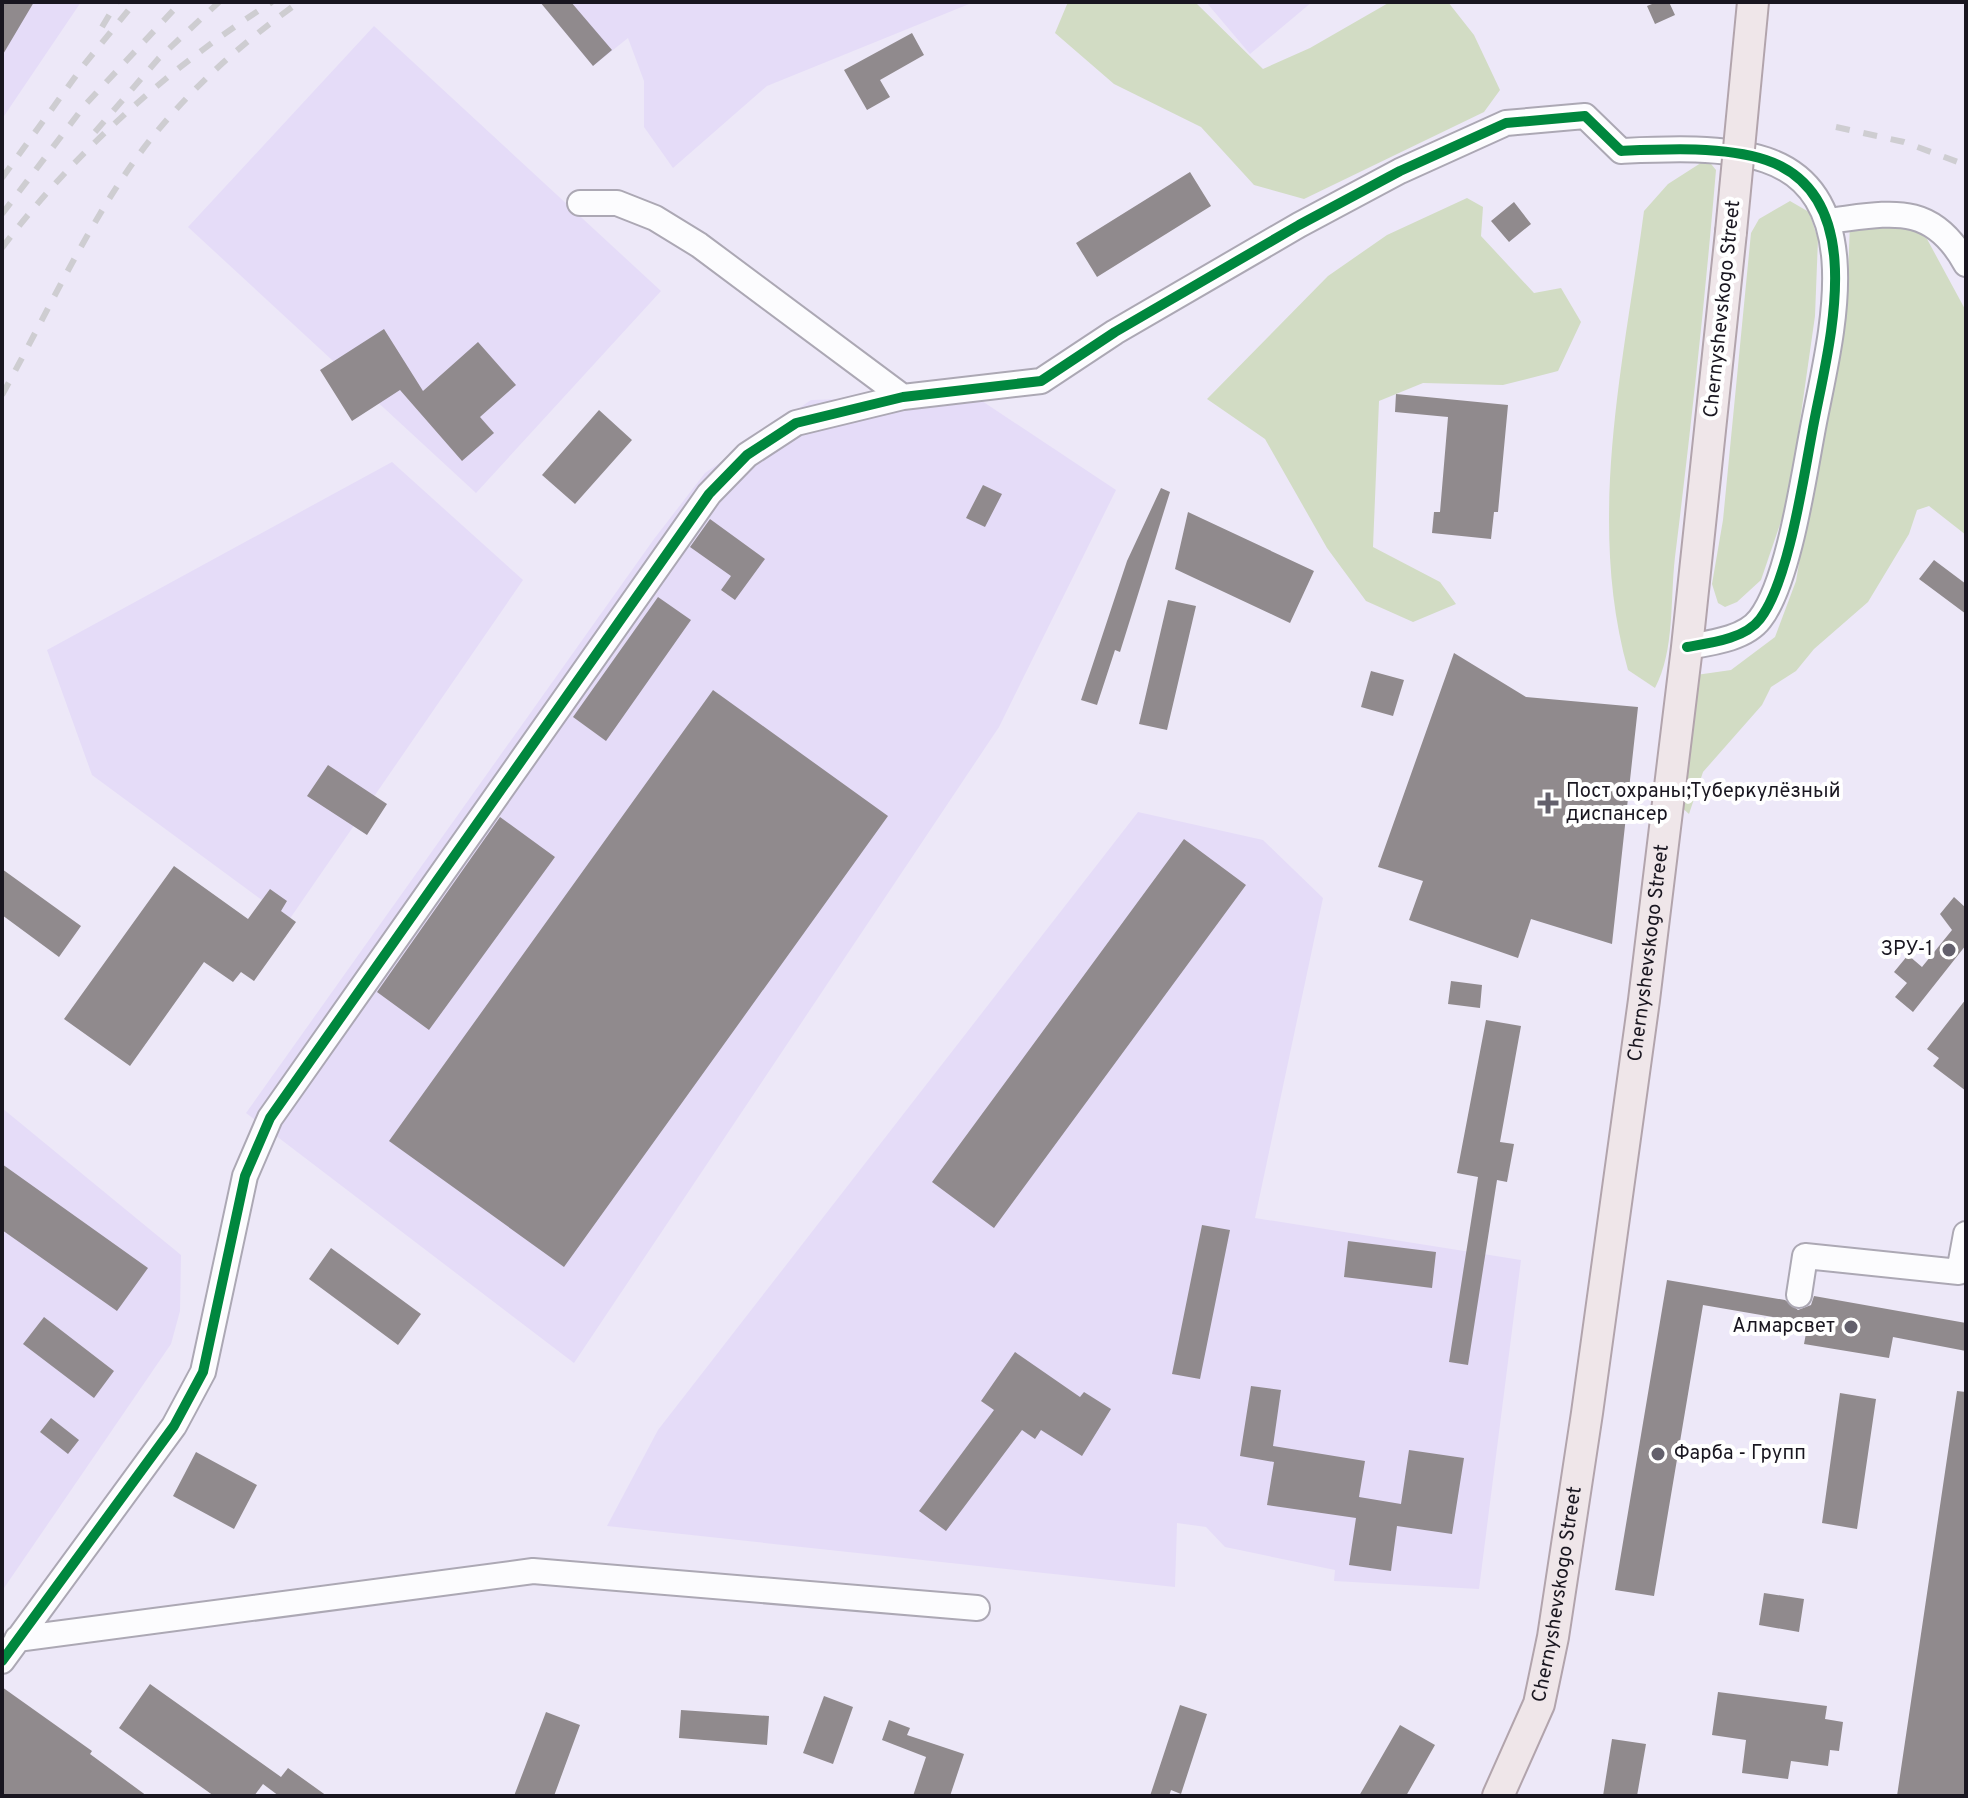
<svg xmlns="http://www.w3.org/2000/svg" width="1968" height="1798" font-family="Overpass,sans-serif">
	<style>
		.built { fill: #e5dcf8 }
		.green { fill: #d2dcc4 }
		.building { fill: #908a8d }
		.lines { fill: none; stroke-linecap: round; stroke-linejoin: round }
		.minor-casing { stroke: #aca8b4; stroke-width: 28 }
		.major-casing { stroke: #b2a4ac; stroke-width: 34 }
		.minor { stroke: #fcfcfe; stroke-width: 24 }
		.major { stroke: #efe6e9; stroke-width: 30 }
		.rail { stroke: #cecdd1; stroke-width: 6; stroke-dasharray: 14 14; stroke-linecap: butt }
		.major-bridge-casing { stroke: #b2a4ac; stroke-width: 34; stroke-linecap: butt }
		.major-bridge { stroke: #efe6e9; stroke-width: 30 }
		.cycleway-casing { stroke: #fff; stroke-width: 15 }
		.cycleway { stroke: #00873e; stroke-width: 10 }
		.poi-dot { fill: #63606c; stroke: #fff; stroke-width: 3 }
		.labels { text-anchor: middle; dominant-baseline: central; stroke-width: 8; stroke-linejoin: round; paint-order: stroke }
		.street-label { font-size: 20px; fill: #191620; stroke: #fff }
		.poi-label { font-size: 20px; fill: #191620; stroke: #fff; text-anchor: start }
	</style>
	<rect width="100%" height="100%" fill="#ede8f8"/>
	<path class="built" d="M2 2H81L2 119Z
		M540 2H974L767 86 673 168 644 127V81L628 38 593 66Z
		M1206 2H1312L1250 54Z
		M374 26 661 291 476 493 188 227Z
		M973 395 1116 490 999 727 574 1363 246 1113 654 539 705 473 811 400Z
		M392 462 523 580 289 920 92 775 47 650Z
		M1138 812 1263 840 1323 898 1255 1218 1521 1260 1479 1589 1334 1581 1335 1570 1225 1547 1206 1527 1177 1523 1175 1587 607 1526 658 1430Z
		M2 1108 181 1255 180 1311 171 1344 2 1591Z"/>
	<path class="green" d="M1068 2H1195L1263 69 1310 48 1390 2H1448L1474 35 1500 90 1484 112 1304 199 1254 185 1201 127 1114 84 1055 33Z
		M1707 159 1716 170C1705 300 1691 428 1675 557 1670 600 1675 650 1655 688L1628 670C1586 520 1624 362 1644 211L1668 184Z
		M1467 198 1483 207 1481 236 1534 293 1561 288 1581 322 1558 371 1503 385 1423 383 1379 401 1373 547 1440 582 1456 604 1413 622 1366 601 1327 548 1265 439 1207 399 1328 276 1387 235Z
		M1790 201 1809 212 1818 239 1815 316 1789 498 1761 580 1737 602 1725 607 1718 603 1712 584 1723 520 1751 233 1759 219Z
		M1850 223 1912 227 1927 239 1966 311V535L1929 506 1917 510 1909 534 1868 602 1814 649 1796 671 1771 687 1762 705 1703 772 1689 814 1680 806 1696 675 1731 670 1775 637 1796 581 1848 275Z"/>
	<path class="building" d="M2 2H34L2 56Z
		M540 2H571L612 50 593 66Z
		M1657 2H1669L1675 15 1655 24 1647 6Z
		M912 33 924 55 880 80 890 97 867 110 844 70Z
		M1190 172 1211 206 1097 277 1076 243Z
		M1514 202 1531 224 1509 242 1491 221Z
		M384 329 423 391 478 342 516 385 480 417 494 433 462 461 400 390 352 421 320 370Z
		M1396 394 1508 405 1498 512H1494L1491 539 1432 533 1434 512H1440L1448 417 1395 412Z
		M599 410 632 440 575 504 542 475Z
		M983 485 1002 494 985 527 966 518Z
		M1161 488 1170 492 1120 652 1115 650 1097 705 1081 700 1127 561Z
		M1188 512 1314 571 1290 623 1175 569Z
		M710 519 765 559 735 600 721 590 731 576 690 547Z
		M1934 560 1966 584V614L1919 579Z
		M658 597 691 620 606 741 573 717Z
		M1168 600 1196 606 1167 730 1139 724Z
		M1454 653 1526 697 1638 707 1612 944 1531 919 1518 958 1409 920 1423 881 1378 867Z
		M1371 671 1404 680 1393 716 1361 707Z
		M713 690 888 816 564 1267 389 1141Z
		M328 765 387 804 367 835 307 796Z
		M500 817 555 857 429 1030 377 992Z
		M1184 839 1246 885 994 1228 932 1182Z
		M174 866 248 919 270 889 287 901 281 911 296 922 254 981 241 972 233 982 204 962 130 1066 64 1019Z
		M2 869 81 926 59 957 2 915Z
		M1954 897 1966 908V945L1913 1012 1895 997 1907 983 1894 972 1908 955 1922 967 1952 930 1940 914Z
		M1451 981 1482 985 1480 1008 1448 1004Z
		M1966 999V1091L1933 1066 1939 1058 1927 1049Z
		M1486 1020 1521 1026 1500 1142 1514 1144 1507 1182 1497 1180 1468 1365 1449 1362 1478 1177 1457 1173Z
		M2 1164 148 1268 117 1311 2 1230Z
		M1202 1225 1230 1230 1200 1379 1172 1374Z
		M1348 1241 1436 1252 1432 1288 1344 1277Z
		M331 1248 421 1314 398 1345 309 1279Z
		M1667 1280 1785 1300 1798 1310 1811 1305 1814 1296 1966 1323V1351L1893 1337 1889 1358 1804 1344 1808 1323 1703 1305 1654 1596 1615 1590Z
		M44 1317 114 1371 94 1398 23 1344Z
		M1015 1352 1080 1397 1084 1392 1111 1409 1082 1456 1041 1430 1035 1439 1022 1430 946 1531 919 1511 994 1410 981 1401Z
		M1251 1386 1281 1390 1273 1446 1365 1461 1359 1497 1401 1504 1409 1450 1464 1458 1452 1534 1397 1526 1391 1571 1349 1565 1356 1518 1267 1505 1274 1462 1240 1456Z
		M1957 1391 1966 1392V1796H1897Z
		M1840 1393 1876 1399 1857 1529 1822 1523Z
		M51 1418 79 1440 68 1454 40 1432Z
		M196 1452 257 1485 234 1529 173 1496Z
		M1764 1593 1804 1599 1799 1632 1759 1625Z
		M150 1684 281 1777 288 1768 327 1796H279L263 1784 254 1796H214L119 1728Z
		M2 1687 92 1751 90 1754 147 1796H2Z
		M1718 1692 1827 1706 1825 1719 1843 1722 1839 1751 1830 1750 1828 1766 1791 1761 1788 1779 1742 1773 1746 1740 1712 1735Z
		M824 1696 853 1707 833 1764 803 1753Z
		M1180 1705 1207 1714 1181 1794 1171 1790 1169 1796H1150Z
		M681 1710 769 1716 767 1745 679 1738Z
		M546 1712 580 1725 554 1796H514Z
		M889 1720 910 1728 907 1735 964 1754 950 1796H913L926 1757 882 1740Z
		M1400 1725 1435 1745 1406 1796H1359Z
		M1612 1739 1646 1744 1637 1796H1603Z"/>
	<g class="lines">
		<g class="minor-casing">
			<path id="minor" d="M580 203H617L655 218 699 245 903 397
				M1827 221C1888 214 1931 200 1966 264
				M1799 1295 1805 1256 1959 1272 1966 1234
				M17 1639 533 1571 977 1608
				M2 1661 174 1426 203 1372 245 1176 270 1118 709 494 747 455 796 423 903 397 1041 381 1115 332 1299 225 1400 171 1506 123 1585 116 1621 151C1665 149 1723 146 1766 160 1875 197 1826 353 1812 433 1803 481 1788 583 1760 619 1745 639 1710 643 1687 647"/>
		</g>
		<g class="major-casing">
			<g id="major">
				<path id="s1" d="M1498 1796 1539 1704 1553 1637 1587 1413 1644 1000 1687 647 1731 232"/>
			</g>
		</g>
		<use href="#minor" class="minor"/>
		<use href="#major" class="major"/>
		<path class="rail" d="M102 27 117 2
			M1836 127 1904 142 1966 165
			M95 132 159 58 219 2
			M2 178 83 66 135 2
			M2 214 85 105 181 2
			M2 248C73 153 172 65 272 2
			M2 395C44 319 81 238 130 167 175 102 236 47 299 2"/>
		<g class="major-bridge-casing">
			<path id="major-bridge" d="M1731 232 1753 2"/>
		</g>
		<use href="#major-bridge" class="major-bridge"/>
		<g class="cycleway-casing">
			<path id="cycleway" d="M2 1661 174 1426 203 1372 245 1176 270 1118 709 494 747 455 796 423 903 397 1041 381 1115 332 1299 225 1400 171 1506 123 1585 116 1621 151C1665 149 1723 146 1766 160 1875 197 1826 353 1812 433 1803 481 1788 583 1760 619 1745 639 1710 643 1687 647"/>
		</g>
		<use href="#cycleway" class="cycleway"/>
	</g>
	<g class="poi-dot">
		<path d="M1544 791h8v8h8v8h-8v8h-8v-8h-8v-8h8z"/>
		<circle cx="1949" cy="950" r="8"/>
		<circle cx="1851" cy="1327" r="8"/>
		<circle cx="1658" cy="1454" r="8"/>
	</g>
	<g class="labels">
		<g class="street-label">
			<text transform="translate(1723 309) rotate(-84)">Chernyshevskogo Street</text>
			<text stroke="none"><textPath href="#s1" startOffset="860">Chernyshevskogo Street</textPath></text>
			<text stroke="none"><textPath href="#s1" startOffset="212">Chernyshevskogo Street</textPath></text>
		</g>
		<g class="poi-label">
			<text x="1566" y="792">Пост охраны;Туберкулёзный<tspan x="1566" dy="23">диспансер</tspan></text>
			<text x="1933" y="950" text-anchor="end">ЗРУ-1</text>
			<text x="1835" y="1327" text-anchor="end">Алмарсвет</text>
			<text x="1674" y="1454">Фарба - Групп</text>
		</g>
	</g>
	<rect width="1968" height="1798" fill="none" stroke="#191620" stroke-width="8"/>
</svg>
